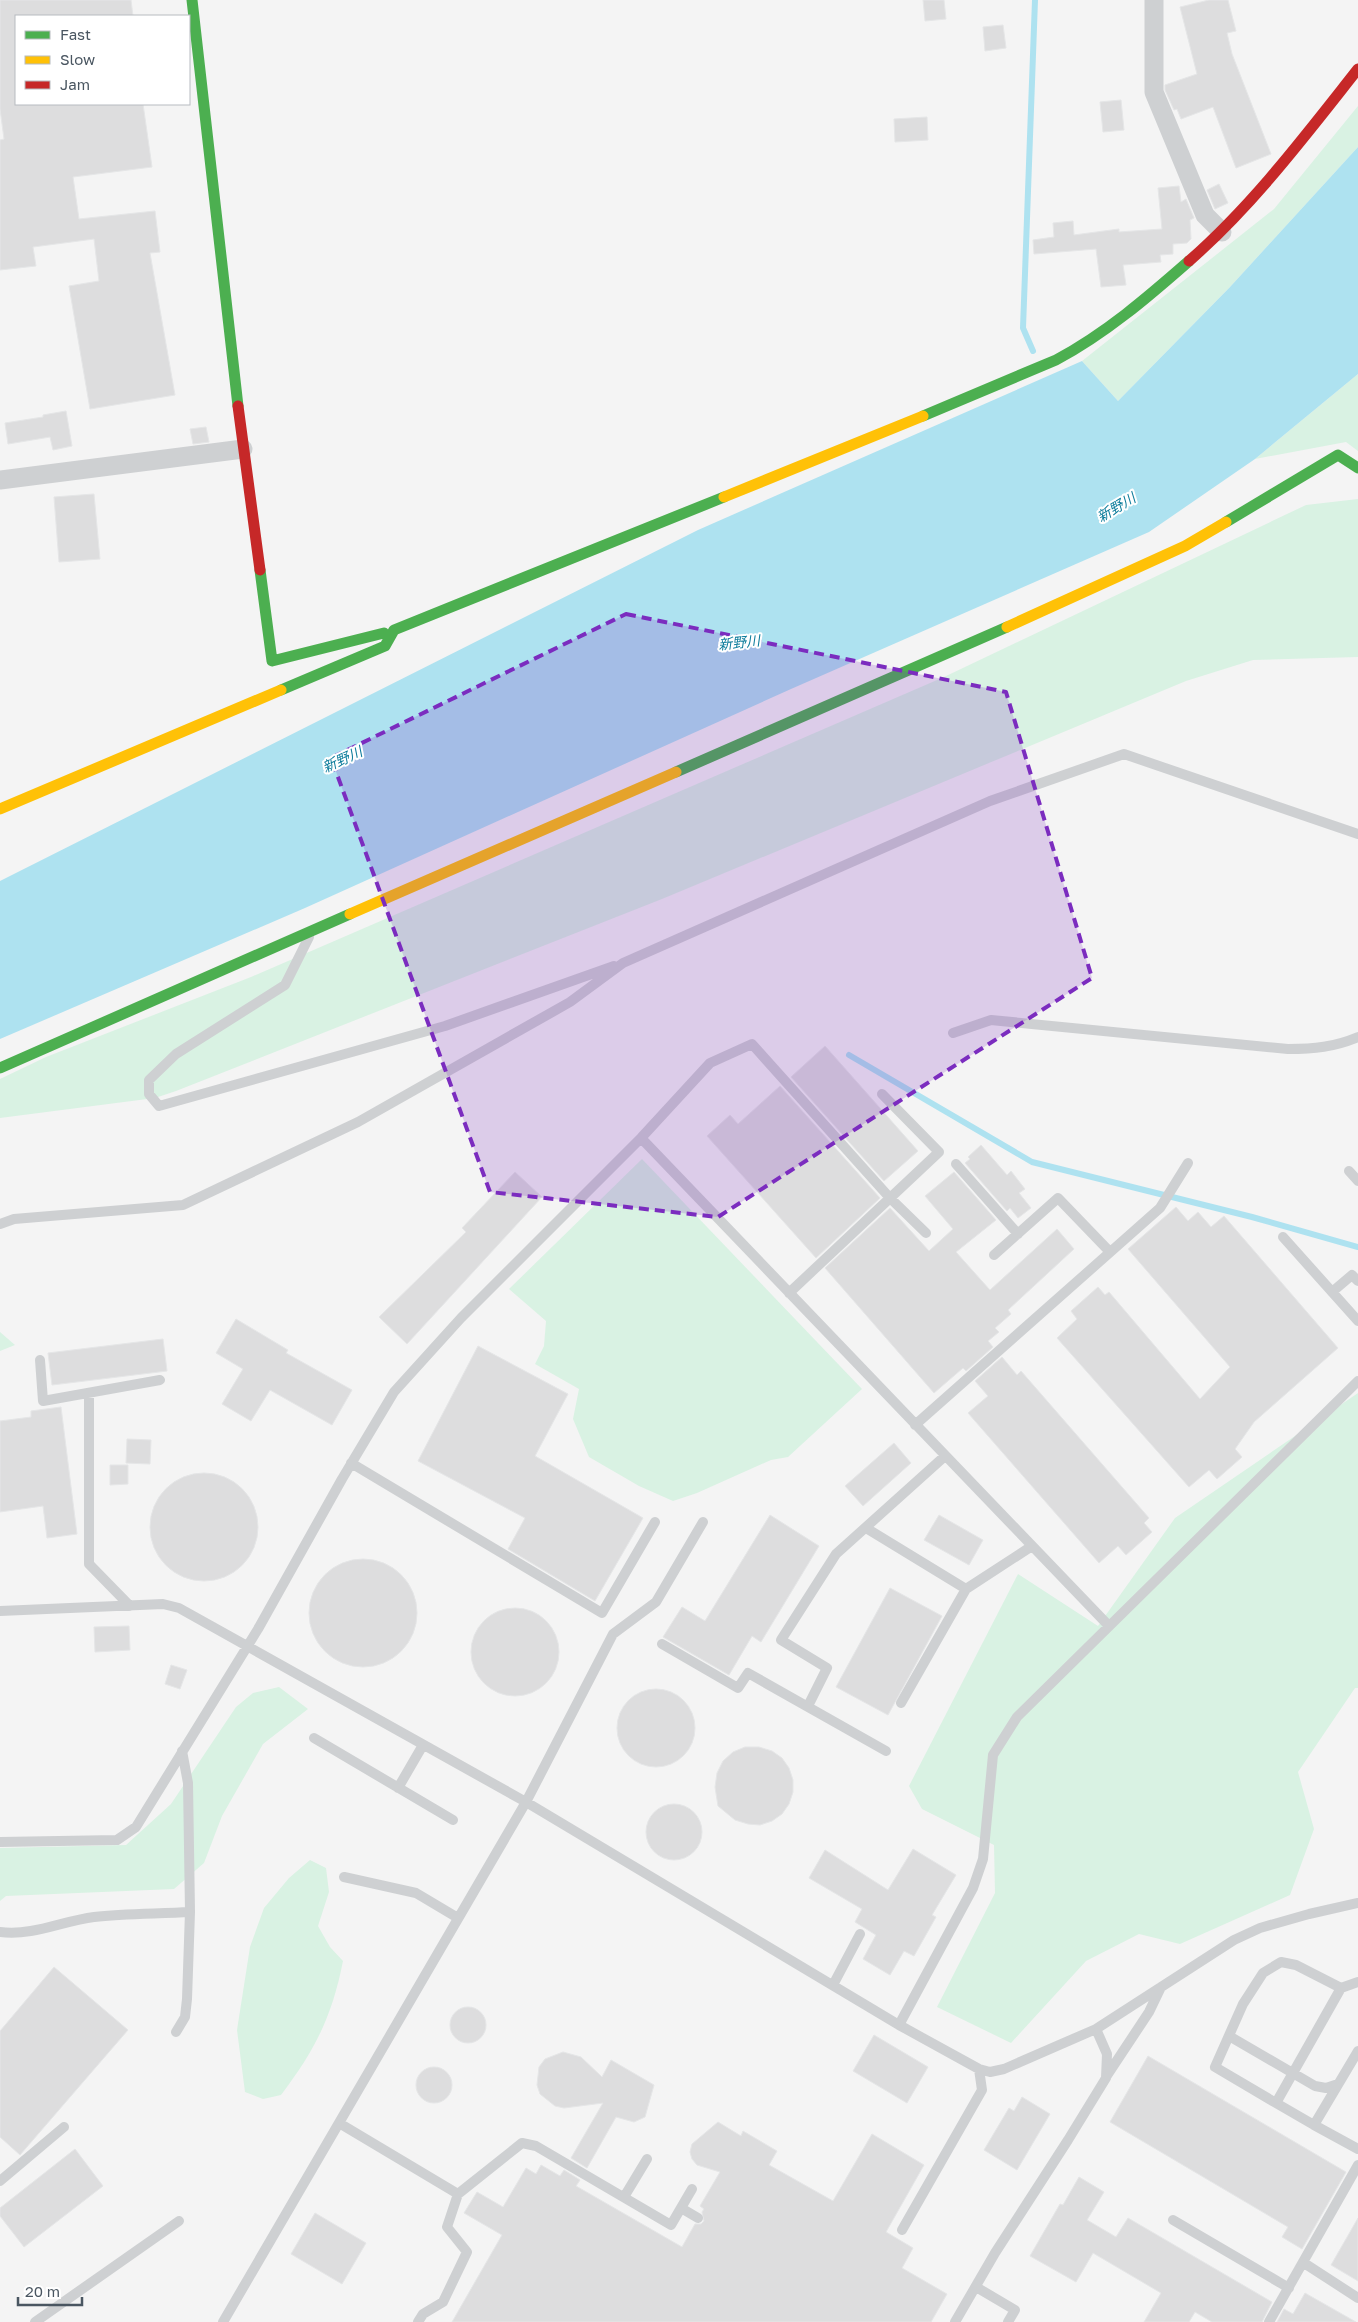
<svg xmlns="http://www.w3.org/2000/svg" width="1358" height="2322" font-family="'Golos Text','Noto Sans JP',sans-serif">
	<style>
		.green { fill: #d9f2e3 }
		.water { fill: #aee2f0 }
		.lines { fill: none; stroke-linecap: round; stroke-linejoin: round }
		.stream { stroke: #aee2f0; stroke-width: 6 }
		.building { fill: #ddddde; stroke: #e5e6e7 }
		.lane { stroke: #ced0d2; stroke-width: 10 }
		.street { stroke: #ced0d2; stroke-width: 19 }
		.fast { stroke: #4caf50; stroke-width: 11 }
		.slow { stroke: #ffc107; stroke-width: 11 }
		.jam { stroke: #c62828; stroke-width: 11 }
		.marked { fill: #7b2cbf; fill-opacity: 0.2; stroke: #7b2cbf; stroke-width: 4; stroke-dasharray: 10 6; stroke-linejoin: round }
		.labels { text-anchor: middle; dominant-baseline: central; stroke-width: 4; stroke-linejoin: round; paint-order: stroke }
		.water-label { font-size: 14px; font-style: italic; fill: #0c7c9b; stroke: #fff }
	</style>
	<rect width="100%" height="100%" fill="#f4f4f4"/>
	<path class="green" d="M1358 106V147L1230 287 1118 401 1082 361 1274 209Z
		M1358 374V451L1346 442 1255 459Z
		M1358 499V657L1253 660 1186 681 662 899 176 1091 155 1098 0 1118V1079L46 1057 251 977 944 677 1306 505Z
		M642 1159 862 1389 788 1457 771 1460 697 1493 673 1501 639 1486 589 1457 573 1419 579 1389 535 1364 544 1346 546 1321 509 1289Z
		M0 1332 15 1345 0 1351Z
		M1358 1393V1688H1355L1298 1772 1314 1829 1290 1895 1180 1944 1139 1934 1086 1961 1011 2043 937 2007 995 1893 994 1845 922 1809 909 1786 1018 1574 1098 1626 1175 1518Z
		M279 1687 308 1709 263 1744 222 1816 204 1863 174 1889 6 1896 0 1901V1848L126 1845 171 1804 236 1707 253 1693Z
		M310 1860 326 1868 329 1892 318 1926 330 1947 343 1961C332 2017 315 2050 281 2095L263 2099 245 2092 237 2030 250 1947 264 1908 289 1878Z"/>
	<path class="water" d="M1358 147V374L1255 459 1149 532 791 689 305 908 0 1039V881L698 530 1082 361 1118 401 1230 287Z"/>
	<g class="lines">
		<path class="stream" d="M1033 351 1023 328 1035 0
			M849 1055 1032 1162 1252 1217 1358 1247"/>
	</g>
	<path class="building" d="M0 0H131L133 16H16V104H143L152 167 73 177 79 219 155 211 160 252 150 253 175 395 90 409 69 286 99 281 94 239 33 247 36 266 0 270V140L4 139 0 109Z
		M923 0H944L946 19 925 21Z
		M1209 0H1228L1236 31 1227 33 1232 54 1271 154 1236 168 1213 107 1181 119 1177 109 1174 110 1165 90V85L1197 74 1180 7Z
		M1003 25 1006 48 985 51 983 27Z
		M1121 100 1124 130 1103 132 1100 102Z
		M927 117 928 140 895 142 894 119Z
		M1219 184 1228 203 1215 209 1207 190Z
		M1179 186 1181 202 1186 199 1194 218 1190 220 1191 239 1187 243 1173 244V254L1160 255 1161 262 1123 265 1126 285 1101 287 1096 249 1034 254 1033 240 1054 237 1053 223 1073 221 1074 235 1119 229V232L1162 229 1158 188Z
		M66 411 72 446 53 450 50 437 8 444 5 423 43 417V415Z
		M206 427 209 442 193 444 190 429Z
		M94 494 100 559 59 562 54 497Z
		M825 1046 918 1151 884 1181 791 1077Z
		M780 1086 880 1198 816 1258 707 1136 730 1115 738 1124Z
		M981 1145 1007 1175 1011 1171 1025 1189 1019 1193 1031 1208 1018 1218 1010 1208 1007 1211 965 1163 970 1159 968 1157Z
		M515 1172 542 1197 407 1344 379 1317 466 1232 462 1228Z
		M954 1172 996 1220 956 1252 990 1290 1057 1229 1074 1249 1008 1310 1011 1314 995 1328 999 1332 988 1341 993 1347 966 1371 963 1368 934 1393 825 1268 890 1208 929 1251 953 1229 925 1196Z
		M1176 1207 1188 1221 1198 1212 1211 1227 1224 1216 1338 1348 1254 1422 1235 1449 1242 1457 1217 1479 1209 1470 1189 1487 1057 1338 1077 1319 1071 1311 1098 1287 1105 1295 1109 1292 1200 1399 1230 1367 1128 1249Z
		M236 1319 288 1350 286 1353 352 1390 332 1425 270 1390 251 1421 222 1404 243 1369 216 1353Z
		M163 1339 167 1371 52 1385 48 1353Z
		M478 1346 568 1394 535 1456 643 1518 595 1601 508 1549 525 1518 418 1461Z
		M1002 1357 1017 1375 1021 1371 1149 1518 1144 1523 1152 1532 1126 1555 1118 1546 1099 1563 968 1413 988 1396 975 1381Z
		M61 1407 77 1534 47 1538 43 1506 0 1512V1421L31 1417V1411Z
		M127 1439 151 1440 150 1464 126 1463Z
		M894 1443 911 1463 863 1506 845 1486Z
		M110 1465H128V1484L110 1485Z
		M150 1527a54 54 0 1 1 108 0a54 54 0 1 1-108 0Z
		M770 1515 819 1546 761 1642 752 1636 729 1675 663 1637 682 1607 705 1621Z
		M939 1515 983 1540 969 1565 924 1540Z
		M309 1613a54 54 0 1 1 108 0a54 54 0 1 1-108 0Z
		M890 1588 942 1616 888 1715 836 1687Z
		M471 1652a44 44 0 1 1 88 0a44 44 0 1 1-88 0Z
		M129 1626 130 1650 95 1652 94 1627Z
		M171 1665 187 1670 180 1689 165 1684Z
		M617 1728a39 39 0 1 1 78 0a39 39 0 1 1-78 0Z
		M745 1747H759L772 1751 782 1758 789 1768 793 1780V1792L789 1804 782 1814 772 1821 760 1825 748 1824 735 1820 718 1806 715 1787 717 1773 723 1761 733 1752Z
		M646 1832a28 28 0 1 1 56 0a28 28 0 1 1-56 0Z
		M913 1849 956 1875 932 1915 936 1917 914 1956 904 1951 890 1975 863 1959 876 1935 855 1922 862 1909 809 1878 825 1850 888 1890Z
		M54 1967 128 2030 20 2155 0 2137V2031Z
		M450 2025a18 18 0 1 1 36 0a18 18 0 1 1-36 0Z
		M874 2035 928 2067 907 2103 853 2071Z
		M563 2052 581 2057 602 2077 611 2060 654 2085 645 2117 634 2122 616 2117 587 2168 571 2158 603 2103 564 2108 555 2106 540 2094 537 2085 539 2067 545 2059Z
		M1148 2056 1346 2172 1302 2249 1282 2237 1288 2227 1110 2122Z
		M416 2085a18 18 0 1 1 36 0a18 18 0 1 1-36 0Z
		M1022 2097 1050 2114 1017 2170 984 2150 1009 2108 1014 2111Z
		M718 2122 741 2136 743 2131 777 2151 769 2165 833 2201 872 2134 924 2165 886 2232 913 2248 902 2268 947 2294 931 2322H452L502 2235 464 2213 477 2192 503 2207 526 2168 536 2174 541 2165 560 2176 564 2170 580 2180 576 2186 682 2247 695 2224H701L704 2221 702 2212 704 2209 700 2206 720 2172 697 2165 692 2159 690 2152 692 2144Z
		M75 2149 103 2186 24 2247 0 2216V2208Z
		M1079 2177 1104 2192 1087 2220 1116 2237 1128 2218 1272 2302 1262 2322H1212L1195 2312 1189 2322H1144L1161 2293 1093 2253 1076 2282 1030 2256 1060 2204 1063 2205Z
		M315 2213 366 2243 342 2284 291 2254Z
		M1358 2218V2281L1331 2265Z
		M1305 2293 1356 2322H1277L1284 2309 1293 2314Z"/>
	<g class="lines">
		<path class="lane" d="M309 937 285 985 176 1054 149 1080V1094L159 1106 445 1026 614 966
			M953 1033 991 1020 1288 1049C1314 1049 1334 1047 1358 1037
			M641 1138 1109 1626
			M956 1164 1018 1234
			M1349 1171 1358 1181
			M0 1224 14 1219 183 1205 358 1122 570 1002 623 963 990 801 1124 754 1358 834
			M1283 1237 1358 1321
			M994 1255 1058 1198 1110 1252
			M1332 1292 1352 1275 1358 1281
			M789 1293 939 1152 882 1094
			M40 1360 43 1401 160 1380
			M89 1393V1564L130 1606
			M915 1425 1160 1208 1188 1163
			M351 1463 602 1613 655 1522
			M866 1528 966 1589 1032 1546
			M0 1611 163 1604 179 1608 526 1802 899 2025 979 2069 990 2072 1004 2069 1096 2029 1234 1940 1260 1928 1309 1914 1358 1903
			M662 1644 738 1688 748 1673 886 1751
			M901 1703 966 1589
			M808 1706 827 1668 781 1640 836 1554 945 1456
			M314 1738 453 1820
			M398 1788 423 1745
			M0 1842 117 1840 136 1827 258 1629 342 1479 394 1392 461 1318 641 1138 710 1063 752 1044 890 1198 926 1233
			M344 1877 416 1893 458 1918
			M0 1932C34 1936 62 1921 94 1917 125 1913 158 1914 190 1912
			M1358 1982 1341 1988 1276 2103 1314 2125 1358 2051
			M833 1985 860 1934
			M899 2025 973 1888 983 1859 993 1755 1017 1717 1358 1381
			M176 2032 185 2017 187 1999 190 1912 188 1783 182 1751
			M1229 2036 1315 2086 1326 2088 1338 2084
			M1106 2077 1149 2012 1161 1987
			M1276 2103 1215 2067 1243 2004 1263 1973 1281 1962 1296 1965 1341 1988
			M339 2123 458 2194
			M1314 2125 1358 2149
			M0 2181 64 2127
			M624 2197 647 2159
			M681 2208 698 2218
			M1173 2220 1289 2288
			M902 2230 982 2090 979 2069
			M1304 2263 1358 2298
			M976 2287 1015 2310 1008 2322
			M35 2322 179 2221
			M223 2322 526 1802 613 1634 656 1602 703 1522
			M418 2322 423 2314 443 2302 467 2252 447 2227 458 2194 522 2143 536 2146 671 2225 692 2189
			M955 2322 995 2253 1068 2140 1106 2078 1107 2054 1096 2029
			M1269 2322 1358 2165"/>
		<path class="street" d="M1154 0V92L1205 215 1222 232
			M0 480 243 449"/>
		<path class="fast" d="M192 0 238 406
			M923 416 1056 360C1105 334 1148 297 1189 261
			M1226 522 1338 455 1358 468
			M260 570 272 661 384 633
			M281 690 385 646 394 630 724 497
			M676 772 1007 627
			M0 1068 350 914"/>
		<path class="slow" d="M724 497 923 416
			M1007 627 1185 546 1226 522
			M0 809 281 690
			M350 914 676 772"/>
		<path class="jam" d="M1189 261C1253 205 1305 136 1358 69
			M238 406 260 570"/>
	</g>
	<path class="marked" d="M626 614 1006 692 1092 978 718 1217 490 1192 331 758Z"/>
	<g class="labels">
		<g class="water-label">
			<text transform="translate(1116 507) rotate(-31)">新野川</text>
			<text transform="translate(739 642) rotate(-6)">新野川</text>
			<text transform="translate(342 759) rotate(-25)">新野川</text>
		</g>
	</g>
	<rect x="15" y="15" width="175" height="90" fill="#ffffff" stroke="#b7bbc0"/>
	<rect x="25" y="31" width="25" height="8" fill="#4caf50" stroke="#b7bbc0"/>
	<text x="60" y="40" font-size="15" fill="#4a5661">Fast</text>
	<rect x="25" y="56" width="25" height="8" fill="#ffc107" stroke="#b7bbc0"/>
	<text x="60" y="65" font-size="15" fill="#4a5661">Slow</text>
	<rect x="25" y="81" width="25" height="8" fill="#c62828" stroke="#b7bbc0"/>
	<text x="60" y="90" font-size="15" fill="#4a5661">Jam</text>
	<path d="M18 2297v8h64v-8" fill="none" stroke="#4a5661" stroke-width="2.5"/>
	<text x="25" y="2297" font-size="15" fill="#4a5661" stroke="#ffffff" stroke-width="4" paint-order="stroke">20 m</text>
</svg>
